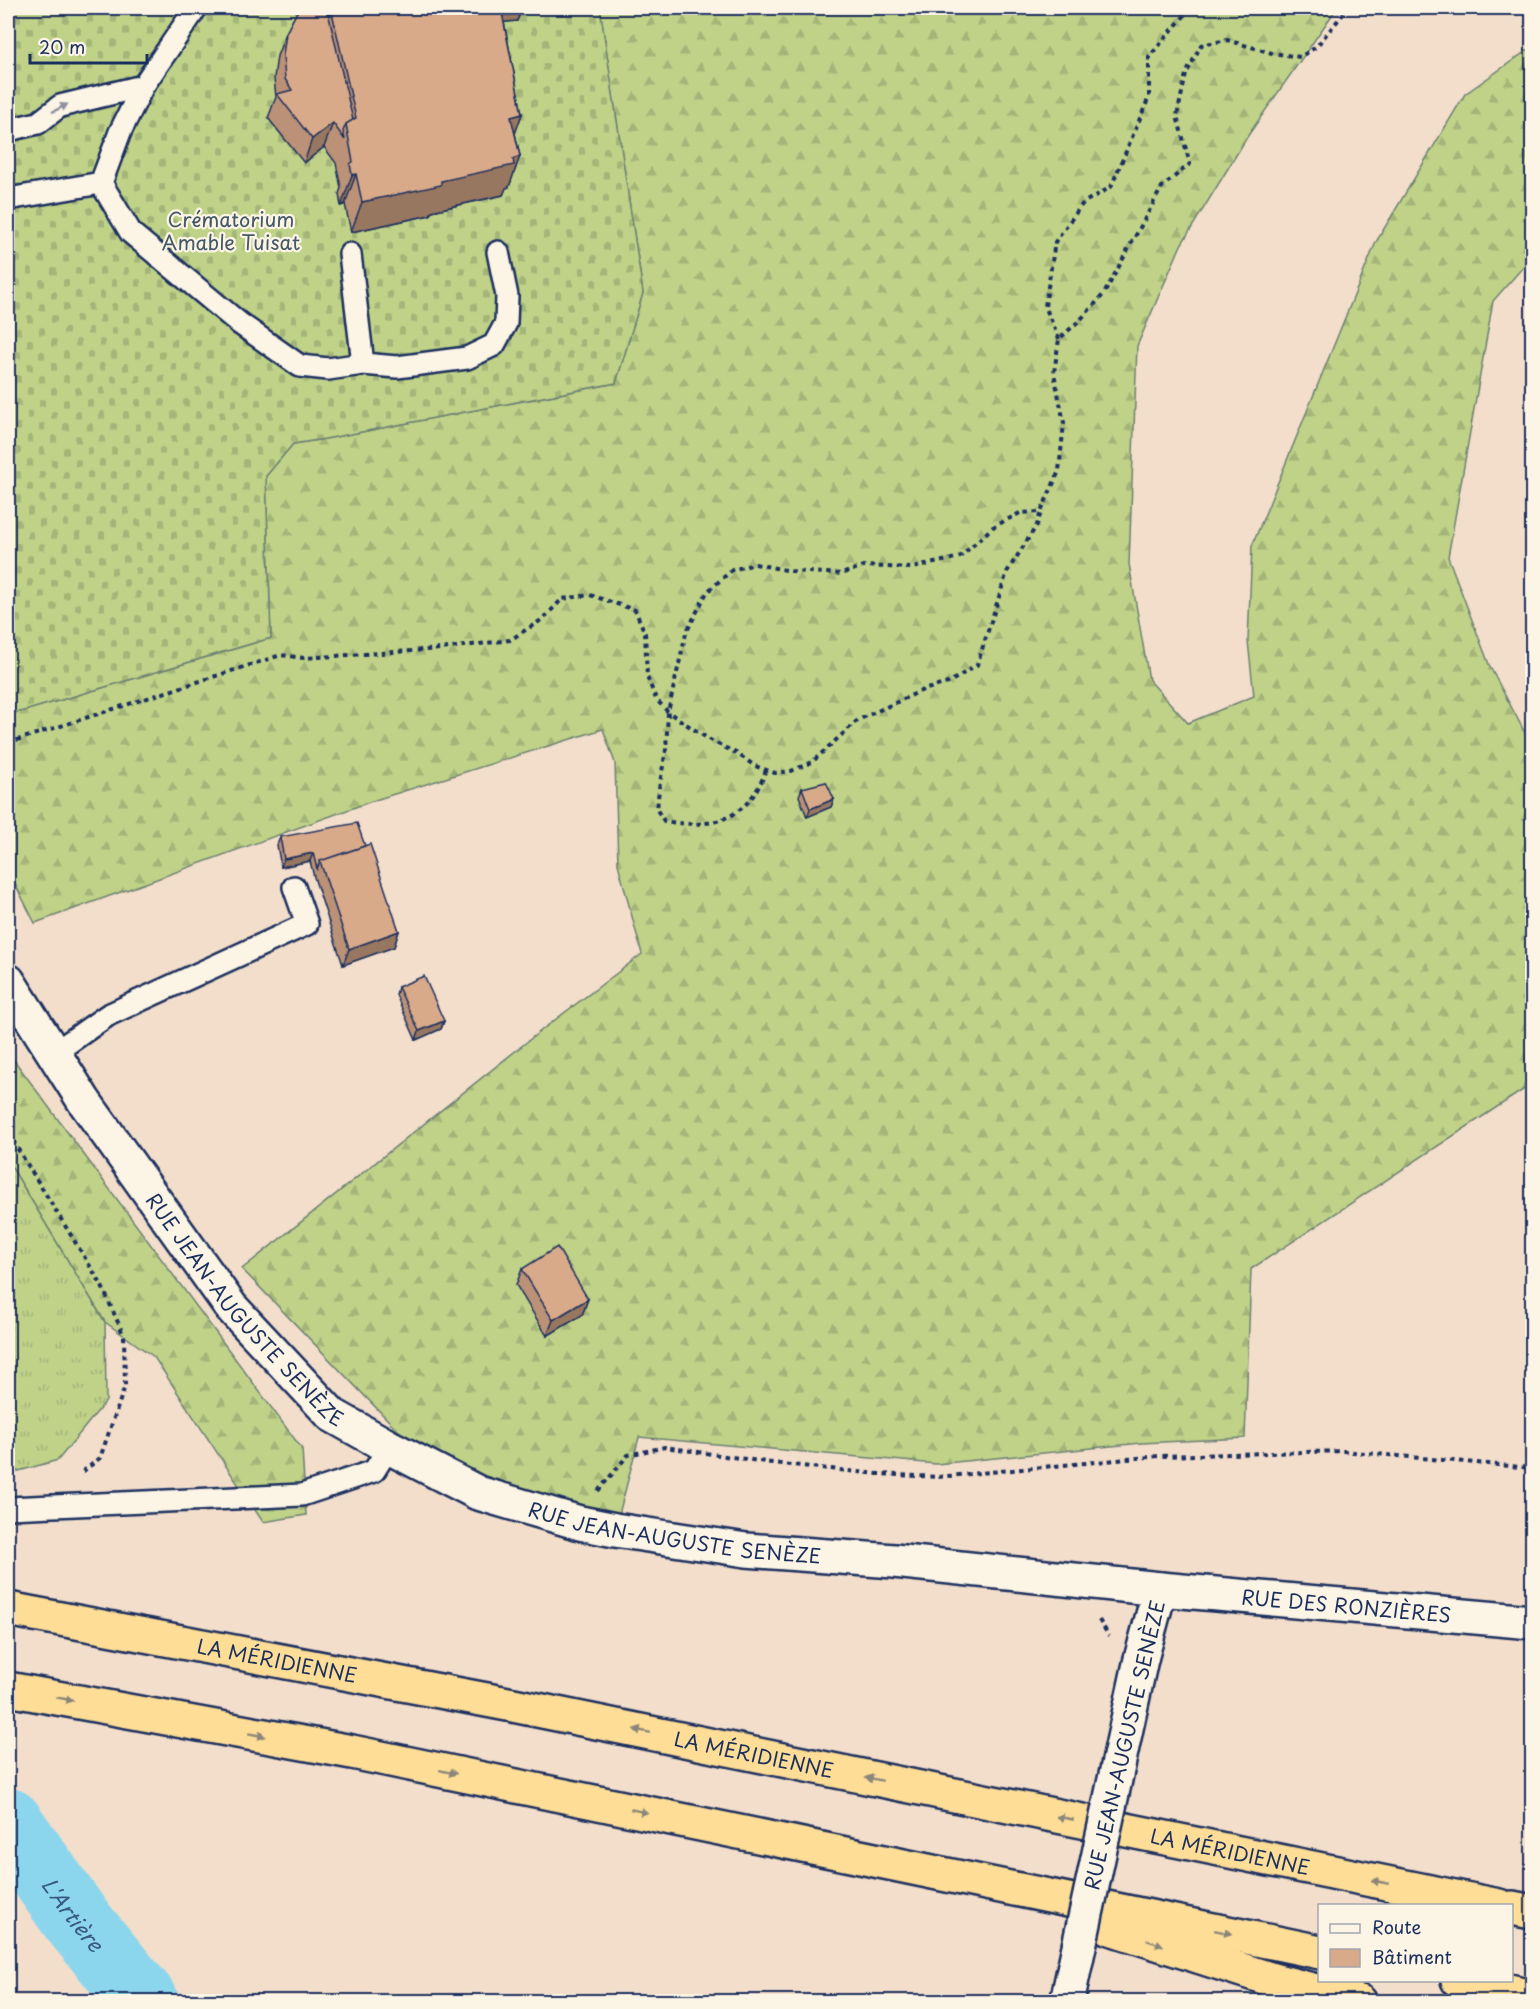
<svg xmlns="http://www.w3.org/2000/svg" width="1540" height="2009" font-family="'Playpen Sans',sans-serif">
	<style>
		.grass { fill: url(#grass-tufts); stroke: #6d8073; stroke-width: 1.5 }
		.forest { fill: url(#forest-firs); stroke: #6d8073; stroke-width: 1.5 }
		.cemetery { fill: url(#cemetery-stones); stroke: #6d8073; stroke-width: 1.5 }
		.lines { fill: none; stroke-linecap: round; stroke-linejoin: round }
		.river { stroke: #8cd6ed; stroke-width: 70 }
		.lane-casing { stroke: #1b2f5e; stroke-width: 26 }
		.street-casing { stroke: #1b2f5e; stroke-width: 38 }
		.highway-casing { stroke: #1b2f5e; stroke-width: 38 }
		.path { stroke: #1b2f5e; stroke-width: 4; stroke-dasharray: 4.5 4.5; stroke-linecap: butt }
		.lane { stroke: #fcf5e5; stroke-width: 21 }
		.street { stroke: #fcf5e5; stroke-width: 33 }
		.highway { stroke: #fedd96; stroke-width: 33 }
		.street-bridge-casing { stroke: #1b2f5e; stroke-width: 38; stroke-linecap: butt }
		.street-bridge { stroke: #fcf5e5; stroke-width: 33 }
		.wall { fill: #bb9277; stroke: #1b2f5e; stroke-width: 1.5 }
		.shaded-wall { fill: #987761; stroke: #1b2f5e; stroke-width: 1.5 }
		.building { fill: #d9aa8a; stroke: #1b2f5e; stroke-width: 1.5 }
		.oneway { fill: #8c92a2 }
		.oneway2 { fill: #8c867a }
		.labels { text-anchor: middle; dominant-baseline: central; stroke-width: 4.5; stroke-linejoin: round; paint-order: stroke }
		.park-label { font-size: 20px; fill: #445868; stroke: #fcf5e5 }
		.street-label { font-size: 20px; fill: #1b2f5e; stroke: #fcf5e5 }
		.water-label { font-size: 21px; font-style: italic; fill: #375982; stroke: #fcf5e5 }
	</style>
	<defs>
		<pattern id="grass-tufts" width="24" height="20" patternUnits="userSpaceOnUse" patternTransform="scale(1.5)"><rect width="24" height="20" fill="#bfd288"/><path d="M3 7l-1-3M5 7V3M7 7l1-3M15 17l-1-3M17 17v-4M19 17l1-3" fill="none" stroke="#a4b578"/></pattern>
		<pattern id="forest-firs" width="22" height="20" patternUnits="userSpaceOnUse" patternTransform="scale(1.5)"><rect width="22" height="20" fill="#bfd288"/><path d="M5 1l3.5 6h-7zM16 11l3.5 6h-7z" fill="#a4b578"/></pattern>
		<pattern id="cemetery-stones" width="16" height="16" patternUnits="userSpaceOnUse" patternTransform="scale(1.5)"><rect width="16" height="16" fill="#bfd288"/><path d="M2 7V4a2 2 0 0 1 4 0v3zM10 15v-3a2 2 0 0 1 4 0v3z" fill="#a4b578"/></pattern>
	</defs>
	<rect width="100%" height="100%" fill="#f2deca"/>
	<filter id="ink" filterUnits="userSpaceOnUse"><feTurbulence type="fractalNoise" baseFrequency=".0167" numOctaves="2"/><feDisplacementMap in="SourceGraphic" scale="12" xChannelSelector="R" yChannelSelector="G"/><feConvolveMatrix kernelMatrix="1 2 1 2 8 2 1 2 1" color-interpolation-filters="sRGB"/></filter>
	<g filter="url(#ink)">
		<path class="grass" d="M8 1161 105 1322 106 1401 58 1460 8 1474Z"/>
		<path class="forest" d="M600 8H1337L1249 134 1181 245 1137 346 1129 564 1149 680 1188 723 1254 696 1248 641 1252 546 1376 242 1465 94 1532 47V257L1493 301 1448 557 1490 667 1532 746V1084L1251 1269 1245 1438 1141 1443 936 1464 639 1437 615 1530 418 1451 242 1269 543 1029 642 954 618 864 615 763 603 729 372 801 35 923 8 870V714L24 711 271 638 266 476 293 444 325 439 616 383 643 293Z
			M8 1052 302 1449 306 1515 263 1522 154 1357 105 1322 8 1161Z"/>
		<path class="cemetery" d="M8 8H600L643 293 616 383 325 439 293 444 266 476 271 638 24 711 8 714Z"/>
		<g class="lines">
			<path class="river" id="s1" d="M8 1823 75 1918 144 2002"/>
			<g class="lane-casing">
				<path id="lane" d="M8 130 38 123 60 106 143 86
					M101 183 120 132 143 86 196 8
					M8 199 101 183 131 233 239 323 300 366 328 369 363 364 350 254
					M363 364 397 367 467 358 494 345 506 323 507 296 498 252
					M54 1053 108 1015 307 924 294 887
					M8 1508 302 1495 374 1471 389 1447"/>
			</g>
			<g class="street-casing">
				<g id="street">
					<path id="s2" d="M8 981 84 1101 231 1307 332 1415 389 1447 478 1493 580 1523 615 1530 746 1550 894 1561 1160 1589 1532 1622"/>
					<path d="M1141 1659 1160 1589"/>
				</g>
			</g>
			<g class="highway-casing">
				<g id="highway">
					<path id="s3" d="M8 1609 513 1705 1499 1906"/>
					<path d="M8 1689 352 1752 1320 1952"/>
					<path d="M1512 1908 1532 1912"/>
					<path d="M1107 1927 1273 1980 1360 2002"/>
					<path d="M1458 1980 1532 1996"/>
				</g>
			</g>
			<path class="path" d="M1059 339 1045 306 1055 242 1083 203 1111 187 1149 97V57L1191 8
				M8 743 281 655 304 658 441 649 510 640 543 619 562 599 590 595 635 610 645 633 647 677 656 699 668 712 710 740 736 753 755 766 775 773 791 771 812 762 858 720 923 690 948 683 977 665 1007 572 1037 525 1041 512
				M766 770C749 819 713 830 664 821L657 810 659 788 666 750 668 712 686 633 707 592 732 570 755 564 791 571 842 574 863 566 913 568 960 557 993 527 1020 513 1041 512 1059 471 1064 423 1054 373 1059 339 1081 319 1104 294 1162 187 1190 164 1177 116 1186 74 1201 45 1227 40 1272 53 1300 57 1316 47 1348 8
				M8 1133 101 1284 124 1336 125 1386 100 1458 81 1473
				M598 1491 628 1455 665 1447 772 1463 878 1474 938 1477 1159 1456 1343 1451 1532 1468
				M1099 1620 1109 1636"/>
			<use href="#lane" class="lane"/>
			<use href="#street" class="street"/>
			<use href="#highway" class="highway"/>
			<g class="street-bridge-casing">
				<path id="street-bridge" d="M1067 2002 1141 1659"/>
			</g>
			<use href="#street-bridge" class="street-bridge"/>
		</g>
		<path class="wall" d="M299 8H522L517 21 504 22 522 114 515 133 520 156 509 187 506 188 503 195 432 211 430 215 351 232 345 204 341 206 339 194 341 188 336 163 324 147 304 163 268 118 276 97 274 78 277 56 286 33Z
			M802 788 834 799 831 807 807 817 799 796Z
			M280 837 365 846 399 931 394 947 343 965 314 877 310 861 281 867 277 845Z
			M398 987 444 1021 441 1029 416 1040 396 995Z
			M522 1269 588 1299 582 1315 547 1336 516 1285Z"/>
		<path class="shaded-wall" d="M493 8H522L517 21 487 24Z
			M522 114 511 145V117Z
			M333 123 324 147 304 163 312 139Z
			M520 156 509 187 506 188 503 195 432 211 430 215 351 232 362 202 441 181Z
			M356 174 345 204 341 206 352 175Z
			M834 799 831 807 807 817 810 809Z
			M313 853 310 861 281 867 284 859Z
			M399 931 394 947 343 965 349 949Z
			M444 1021 441 1029 416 1040 419 1031Z
			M588 1299 582 1315 547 1336 553 1320Z"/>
		<path class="building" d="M299 8H327L353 120 346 124 343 131 345 140 333 123 312 139 277 94 292 90 285 79 283 55 286 33Z
			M331 8H501L522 114 511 117 520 156 513 159 514 165 441 181V185L362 202 356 174 352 175 350 164 353 162 346 124 356 118Z
			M826 782 834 799 810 809 802 788Z
			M357 823 365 846 320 861 317 869 313 853 284 859 280 837Z
			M370 844 399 931 349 949 320 861Z
			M424 976 444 1021 419 1031 398 987Z
			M557 1247 588 1299 553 1320 522 1269Z"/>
		<defs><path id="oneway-solid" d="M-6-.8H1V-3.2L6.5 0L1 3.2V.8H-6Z" transform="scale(1.5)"/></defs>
		<use class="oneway" href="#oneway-solid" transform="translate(60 108) rotate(-27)"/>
		<g class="oneway2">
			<use href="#oneway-solid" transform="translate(65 1699) rotate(10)"/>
			<use href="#oneway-solid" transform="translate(642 1731) rotate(-168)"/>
			<use href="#oneway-solid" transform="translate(257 1735) rotate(10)"/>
			<use href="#oneway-solid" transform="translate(448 1772) rotate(12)"/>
			<use href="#oneway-solid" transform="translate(874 1779) rotate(-168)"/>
			<use href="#oneway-solid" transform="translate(639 1811) rotate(12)"/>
			<use href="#oneway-solid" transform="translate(1065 1818) rotate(-169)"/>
			<use href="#oneway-solid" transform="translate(1380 1882) rotate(-169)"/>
			<use href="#oneway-solid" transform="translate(1223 1932) rotate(12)"/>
			<use href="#oneway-solid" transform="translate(1155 1943) rotate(18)"/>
		</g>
	</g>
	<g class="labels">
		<g class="park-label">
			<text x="231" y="219">Crématorium<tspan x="231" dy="23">Amable Tuisat</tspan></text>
		</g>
		<g class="street-label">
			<text stroke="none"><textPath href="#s2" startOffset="406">RUE JEAN-AUGUSTE SENÈZE</textPath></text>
			<text stroke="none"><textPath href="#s2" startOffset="910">RUE JEAN-AUGUSTE SENÈZE</textPath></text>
			<text stroke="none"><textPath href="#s2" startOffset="1586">RUE DES RONZIÈRES</textPath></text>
			<text stroke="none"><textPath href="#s3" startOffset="274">LA MÉRIDIENNE</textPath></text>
			<text transform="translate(1124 1745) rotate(-77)">RUE JEAN-AUGUSTE SENÈZE</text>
			<text stroke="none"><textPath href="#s3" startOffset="760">LA MÉRIDIENNE</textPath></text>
			<text stroke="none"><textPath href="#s3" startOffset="1246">LA MÉRIDIENNE</textPath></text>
		</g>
		<g class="water-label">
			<text stroke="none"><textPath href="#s1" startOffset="112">L'Artière</textPath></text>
		</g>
	</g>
	<rect width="1540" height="2009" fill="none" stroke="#fcf5e5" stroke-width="30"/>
	<rect x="15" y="15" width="1510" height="1979" fill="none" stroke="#1b2f5e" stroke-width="2" filter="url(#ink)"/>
	<rect x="1318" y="1904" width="195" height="78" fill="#fcf5e5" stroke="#a2a6af" stroke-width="1.5"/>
	<rect x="1330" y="1924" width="30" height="9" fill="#fcf5e5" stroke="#a2a6af" stroke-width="1.5"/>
	<text x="1372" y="1934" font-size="18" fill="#1b2f5e">Route</text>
	<rect x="1330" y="1949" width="30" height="18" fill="#d9aa8a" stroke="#a2a6af" stroke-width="1.5"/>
	<text x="1372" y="1964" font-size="18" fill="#1b2f5e">Bâtiment</text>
	<path d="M30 54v9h117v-9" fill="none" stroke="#1b2f5e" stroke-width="3"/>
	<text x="39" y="54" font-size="18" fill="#1b2f5e" stroke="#fcf5e5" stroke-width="4.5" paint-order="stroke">20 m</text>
</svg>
